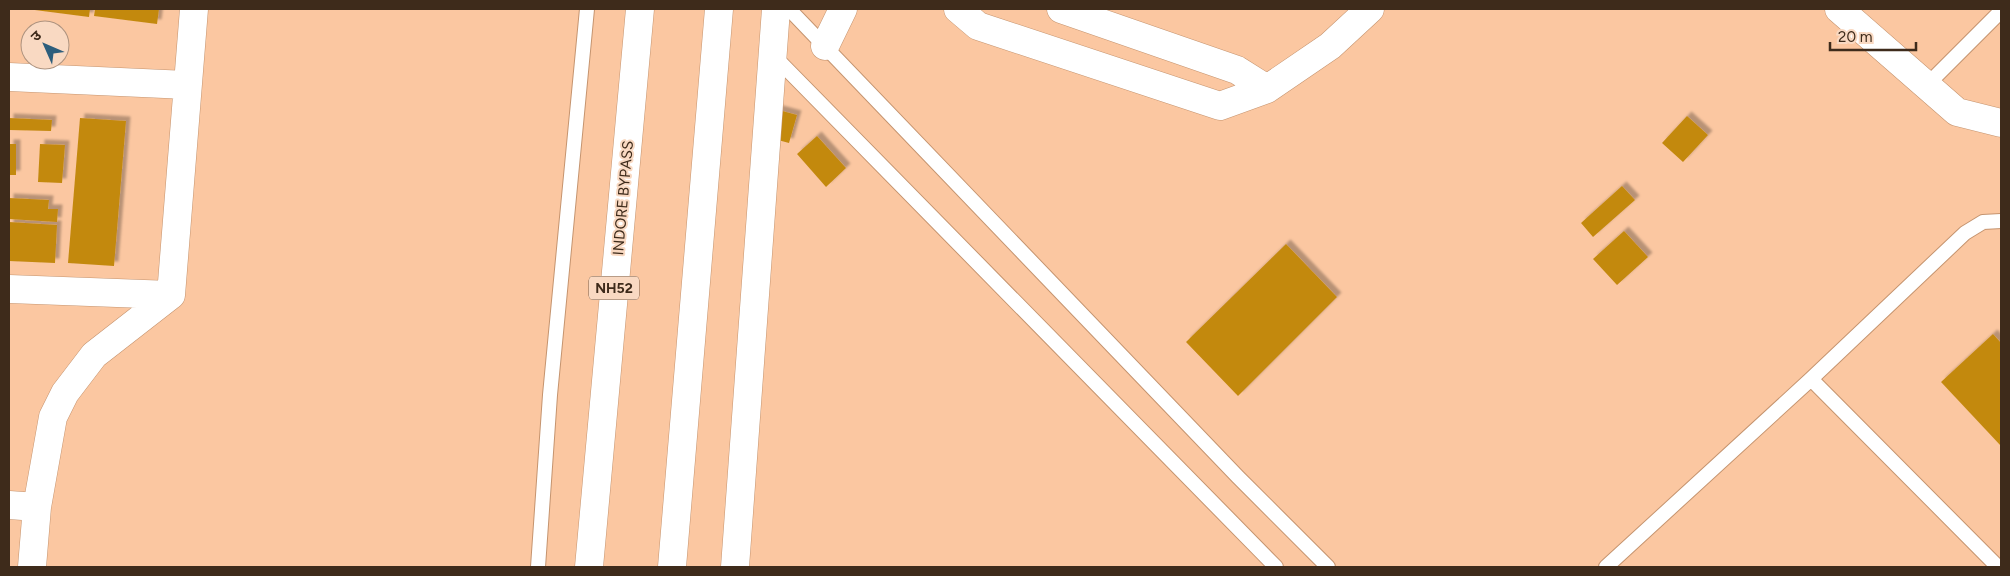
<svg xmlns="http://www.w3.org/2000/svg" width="2010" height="576" font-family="Figtree,'Noto Sans Devanagari',sans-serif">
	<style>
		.building { fill: #c38911; filter: url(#shadow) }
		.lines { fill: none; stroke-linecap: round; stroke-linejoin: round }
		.lane-casing { stroke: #c5946f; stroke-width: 16 }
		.street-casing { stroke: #c5946f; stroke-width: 29 }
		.secondary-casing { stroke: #c5946f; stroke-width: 29 }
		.highway-casing { stroke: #c5946f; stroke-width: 29 }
		.lane { stroke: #fff; stroke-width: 14 }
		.street { stroke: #fff; stroke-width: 28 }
		.secondary { stroke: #fff; stroke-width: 28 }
		.highway { stroke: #fff; stroke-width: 28 }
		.labels { text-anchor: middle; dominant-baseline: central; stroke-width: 4; stroke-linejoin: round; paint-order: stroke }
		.shield { fill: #f9d9c2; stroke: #765f4d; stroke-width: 1 }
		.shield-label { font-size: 14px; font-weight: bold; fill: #3e2b1b }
		.street-label { font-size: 15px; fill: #3e2b1b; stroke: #f9d9c2 }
	</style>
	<defs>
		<filter id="shadow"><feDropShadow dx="4.5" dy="-4.5" stdDeviation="1" flood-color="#0004"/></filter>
	</defs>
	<rect width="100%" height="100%" fill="#fbc7a1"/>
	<path class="building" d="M27 9H90L89 17Z
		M95 9H159L157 24 94 16Z
		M775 109 797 115 789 143 767 137Z
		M1687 116 1708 135 1683 162 1662 143Z
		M9 118 52 120 51 131 9 130Z
		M80 118 126 121 114 266 68 263Z
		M817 136 846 168 826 187 797 154Z
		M9 144H16V175H9Z
		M40 144 65 145 62 183 38 182Z
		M1622 186 1635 200 1593 237 1581 223Z
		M9 198 49 200 48 209H58L57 222 9 219Z
		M9 222 57 225 55 263 9 261Z
		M1624 231 1648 257 1617 285 1593 259Z
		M1286 244 1337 297 1238 396 1186 342Z
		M1993 334 2001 343V446L1941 382Z"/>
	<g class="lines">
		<g class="lane-casing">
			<path id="lane" d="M789 9 1238 477 1328 567
				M772 54 1276 567
				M1926 86 2001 11
				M1811 379 1998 567
				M538 567 550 395 587 9
				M1606 567 1811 379 1965 233 1983 222 2001 221"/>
		</g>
		<g class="street-casing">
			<path id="street" d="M958 9 978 26 1220 106 1267 89 1330 46 1370 9
				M1061 9 1237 70 1267 89
				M1839 9 1957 112 2001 123
				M825 46 843 9
				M9 77 187 85
				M9 289 171 295
				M9 505 37 507
				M32 567 37 507 53 417 65 393 94 355 171 295 194 9"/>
		</g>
		<g class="secondary-casing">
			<path id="secondary" d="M735 567 776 9"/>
		</g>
		<g class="highway-casing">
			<path id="highway" d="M589 567 640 9
				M672 567 719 9"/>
		</g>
		<use href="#lane" class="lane"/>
		<use href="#street" class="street"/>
		<use href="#secondary" class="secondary"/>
		<use href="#highway" class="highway"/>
	</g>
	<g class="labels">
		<rect class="shield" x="589" y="276.5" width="50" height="23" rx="4"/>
		<g class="shield-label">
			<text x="614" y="288">NH52</text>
		</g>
		<g class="street-label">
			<text transform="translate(623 198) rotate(-85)">INDORE BYPASS</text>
		</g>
	</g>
	<rect width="2010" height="576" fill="none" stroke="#3e2b1b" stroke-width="20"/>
	<g transform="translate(45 45) rotate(315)"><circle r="24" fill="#f9d9c2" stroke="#ae937f"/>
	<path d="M0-4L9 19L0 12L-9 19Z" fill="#2d5e7c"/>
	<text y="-8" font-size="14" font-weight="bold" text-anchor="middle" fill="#3e2b1b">उ</text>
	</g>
	<path d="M1830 42v8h86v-8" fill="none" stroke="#3e2b1b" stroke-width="2.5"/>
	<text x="1838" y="42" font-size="15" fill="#3e2b1b" stroke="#f9d9c2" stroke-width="4" paint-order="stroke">20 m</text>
</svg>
